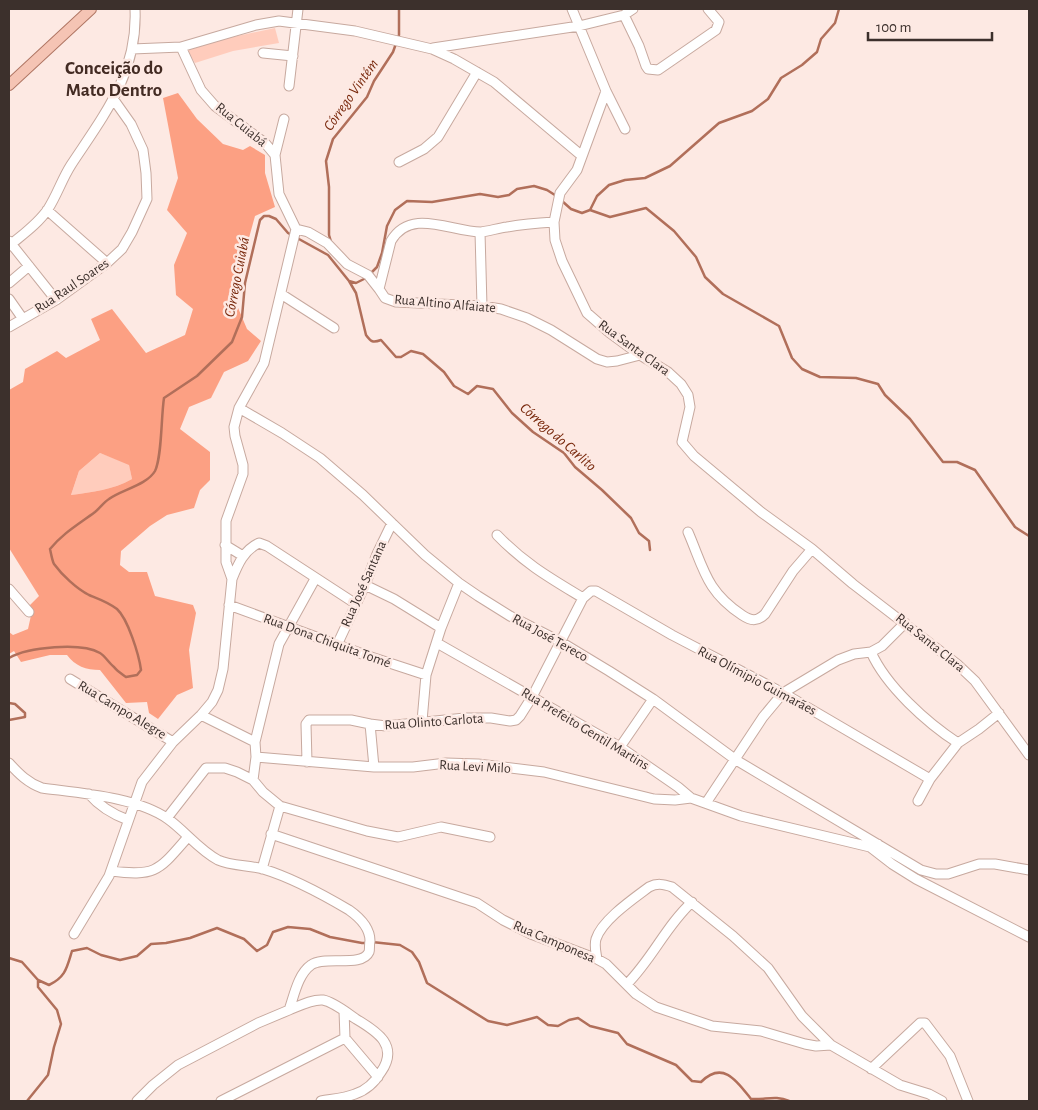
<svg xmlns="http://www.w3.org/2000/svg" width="1038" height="1110" font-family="'Alegreya Sans',sans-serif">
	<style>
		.green { fill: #ffccbc }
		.forest { fill: #fca083; fill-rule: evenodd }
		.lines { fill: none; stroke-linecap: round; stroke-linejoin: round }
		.stream { stroke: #b16f5a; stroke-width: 2.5 }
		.minor-casing { stroke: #c7a99f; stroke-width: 11 }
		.major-casing { stroke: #b07664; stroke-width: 12 }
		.minor { stroke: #fff; stroke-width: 9 }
		.major { stroke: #f5c4b4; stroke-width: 10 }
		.labels { text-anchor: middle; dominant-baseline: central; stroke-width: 5; stroke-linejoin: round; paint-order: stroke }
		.street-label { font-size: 14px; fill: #3c302c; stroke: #fde9e3 }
		.water-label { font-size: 15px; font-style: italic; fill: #79290d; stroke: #fde9e3 }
		.district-label { font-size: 19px; font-weight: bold; fill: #432b23; stroke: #fde9e3 }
	</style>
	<rect width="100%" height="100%" fill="#fde9e3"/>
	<path class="green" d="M275 28 279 43 233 51 195 63 187 50 228 38Z
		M100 453 129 464 132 479C113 490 92 492 71 495L79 471Z"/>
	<path class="forest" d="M178 93 197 119 223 144 243 150 250 146 265 155V173L275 207 255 216 233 296 247 329 261 341 248 361 224 372 211 398 189 407 180 429 210 452V480L200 490 194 508 167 515 150 526 121 551 120 565 129 572H147L155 596 193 605 196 613 189 650 193 688 177 695 158 719 149 713 147 702 126 703 100 670C86 670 75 666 67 655H50L21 662 14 651 9 654V632L13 635 28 629 32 611 28 607 39 596 9 548V390L23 382 25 369 57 351 66 358 100 340 91 319 112 309 146 353 185 335 193 309 176 295 174 265 187 233 167 210 178 178 163 98ZM100 453 129 465 132 479C113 490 92 492 71 495L79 471Z"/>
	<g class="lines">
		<path class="stream" d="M562 201 571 209 582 213 590 210 597 196 609 185 625 180 645 178 670 166 719 123 752 111 768 99 781 78 802 65 817 52 821 39 835 23 839 9
			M590 210 610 217 646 208 674 231 696 257 705 277 723 294 779 326 792 358 802 369 820 377 856 378 878 384 885 395 910 419 943 462H957L975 470 1015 527 1029 536
			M332 245 329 235V187L326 161 333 139 367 97 374 81 393 52 399 35V9
			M370 274 377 267 382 253 387 226 395 210 407 201 432 202 480 194 498 197 509 195 517 189 534 186 547 190 558 197
			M349 281 356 293 366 335C371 342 373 343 381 340L396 357H401L411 351 423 354 444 372 454 386 468 394 477 386 493 389 512 413 533 432 564 453 575 467 602 490 631 518 639 533 649 541 650 550
			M9 658C28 647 81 642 100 653 105 656 109 663 114 667 117 671 122 674 126 677L137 675 141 670C139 655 128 619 117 609 108 602 99 599 89 595 77 589 62 575 54 564 52 560 51 553 50 549 63 533 79 524 95 512 100 508 104 502 109 499 121 490 147 485 155 471 162 457 161 417 164 398L197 376 232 342 242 317 245 283 260 220 264 216H269L276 219 288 233 328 255 349 281 356 283 366 278
			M9 703 15 704 25 713V717L9 720
			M372 942 400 945 412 952 419 962 427 983 488 1021 507 1025 537 1017 548 1025 558 1026 569 1020 578 1018 590 1026 618 1033 627 1044 676 1065 692 1081 701 1082C723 1060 737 1081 751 1099 765 1100 776 1095 789 1101
			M9 958 22 962 38 980 49 985C66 977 67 967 72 951L87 948 101 955 120 960 137 956 151 944 166 943 190 938 217 928 244 939 257 951 267 945 273 932 288 927 310 929 330 937 362 943H367
			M27 1101 48 1075 54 1047 61 1024 57 1010 38 987V980"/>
		<g class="minor-casing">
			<path id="minor" d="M572 9 606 91 577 170 560 193 554 222 555 240 562 261 587 313 610 333 640 355 668 372 681 384 688 395 690 407 682 442 694 456 761 512 812 549 853 584 957 664 975 681 1029 755
				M624 15 639 46 646 66 648 69 658 70 716 30 719 22 708 9
				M433 48 579 26 624 15 633 9
				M132 49 181 47 256 25 279 21 355 31 432 49 454 59 494 82 582 156
				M263 53 293 56
				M289 86 298 9
				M606 91 625 129
				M275 155 284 119
				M399 162 424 149 438 137 477 72
				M47 210 107 263
				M554 222C538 223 523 224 507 227 499 228 489 231 481 232 451 232 411 207 391 241L379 289 385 298 396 302 482 306 501 309 527 318 551 330 597 359 607 362 617 361 640 355
				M296 229 308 232 327 243 347 264 368 275 379 289
				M480 232 482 306
				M9 241 56 300
				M9 246C22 235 38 224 48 209 57 195 62 179 71 165 104 115 138 73 135 9
				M9 283 29 266
				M281 294 334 328
				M9 299 23 319
				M9 327 56 300 107 263 122 249 132 232 147 199 146 173 143 150 131 124 114 100
				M239 408 282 433 320 458 363 495 425 555 459 583 478 596 510 616 561 642 609 671 653 699 736 760 921 870 936 874H948L979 864H995L1029 870
				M688 532C704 569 706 591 742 615 751 621 757 622 765 614L793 571 812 549
				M497 535C525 564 550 578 583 598
				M225 545 243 556
				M232 579C238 564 244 550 259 543L267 546 356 604
				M365 585 394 599 441 628
				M9 589 29 612
				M229 605 368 656 426 675
				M437 643 620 747 678 787 691 798 741 816 870 847 878 844
				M337 645 365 585 377 554 392 523
				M871 652C886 686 927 723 958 743
				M70 679 173 742
				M201 715 255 742
				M422 721 426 675 441 628 459 583
				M620 747 653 699
				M256 757 374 767H413L446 763 478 764 544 772 654 799 675 800 691 798
				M307 762 306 724 309 720H351L370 724
				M9 763C19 774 28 783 42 788 79 793 137 797 168 819 185 831 199 850 218 860 231 866 249 865 263 869 293 878 322 894 349 910 359 917 370 927 370 941 369 944 370 949 369 952 362 968 324 955 311 965 298 974 294 996 289 1010L258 1023 178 1065 153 1085 137 1101
				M374 767 370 724 386 726 465 718H491L510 721 516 720 520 716 532 697 583 598 591 591H596L672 635 783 693 930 779 958 743 979 729 999 713
				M253 780 256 757 255 742 279 644 315 579
				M89 794C100 807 112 814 128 820
				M918 801 930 779
				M706 803 763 717 783 693 838 660 854 654 871 652 882 646 905 623
				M167 818 206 768H225L237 772 253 780 263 792 280 806 367 831 398 837 441 827 490 837
				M271 834 477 903 503 920 531 934 597 959 606 964 636 994 656 1007 712 1026 761 1031 805 1044 816 1046 831 1045
				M870 847 892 864 916 879 1029 937
				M262 869 280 806
				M111 871C157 877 159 870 188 837
				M74 934 109 876 142 782 173 742 201 715 212 702 218 690 223 669 232 579 226 562V521L243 474V465L235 436 234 427 239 408 264 363 296 229 279 194 275 155 265 143 215 106 201 90 181 47
				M597 959C596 952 594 946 596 939 602 920 633 899 649 887 657 883 663 884 672 887L733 936 768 968 802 1016 831 1045 900 1085 929 1094 942 1101
				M627 984C652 959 666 926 692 902
				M289 1010C299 1006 312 999 323 1000 334 1002 347 1013 356 1019 378 1032 399 1046 381 1072 375 1082 367 1090 355 1094 345 1098 332 1099 321 1101
				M344 1011 345 1038 378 1077
				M871 1069 920 1023H925L950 1056 968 1101
				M221 1101 345 1038"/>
		</g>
		<g class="major-casing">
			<path id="major" d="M9 85 91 9"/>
		</g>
		<use href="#minor" class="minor"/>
		<use href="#major" class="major"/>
	</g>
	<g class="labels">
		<g class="street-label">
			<text transform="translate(241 125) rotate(39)">Rua Cuiabá</text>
			<text transform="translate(72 286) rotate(-34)">Rua Raul Soares</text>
			<text transform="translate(445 304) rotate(5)">Rua Altino Alfaiate</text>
			<text transform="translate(634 348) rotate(36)">Rua Santa Clara</text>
			<text transform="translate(364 584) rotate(-66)">Rua José Santana</text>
			<text transform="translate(550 638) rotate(29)">Rua José Tereco</text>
			<text transform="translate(327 641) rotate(20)">Rua Dona Chiquita Tomé</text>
			<text transform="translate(930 643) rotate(39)">Rua Santa Clara</text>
			<text transform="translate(757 681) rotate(28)">Rua Olímipio Guimarães</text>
			<text transform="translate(122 710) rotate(31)">Rua Campo Alegre</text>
			<text transform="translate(434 722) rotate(-4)">Rua Olinto Carlota</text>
			<text transform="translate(585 729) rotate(31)">Rua Prefeito Gentil Martins</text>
			<text transform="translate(475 767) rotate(3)">Rua Levi Milo</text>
			<text transform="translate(554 942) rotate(23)">Rua Camponesa</text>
		</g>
		<g class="water-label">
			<text transform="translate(351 95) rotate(-55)">Córrego Vintém</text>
			<text transform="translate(237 277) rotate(-79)">Córrego Cuiabá</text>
			<text transform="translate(558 437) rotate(41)">Córrego do Carlito</text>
		</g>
		<g class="district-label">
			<text x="114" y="68">Conceição do<tspan x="114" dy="22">Mato Dentro</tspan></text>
		</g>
	</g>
	<rect width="1038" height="1110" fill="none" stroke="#3c302c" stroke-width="20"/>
	<path d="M868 32v8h124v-8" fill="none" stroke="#3c302c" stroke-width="2.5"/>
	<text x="876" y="32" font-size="15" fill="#3c302c" stroke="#fde9e3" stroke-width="4" paint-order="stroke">100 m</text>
</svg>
